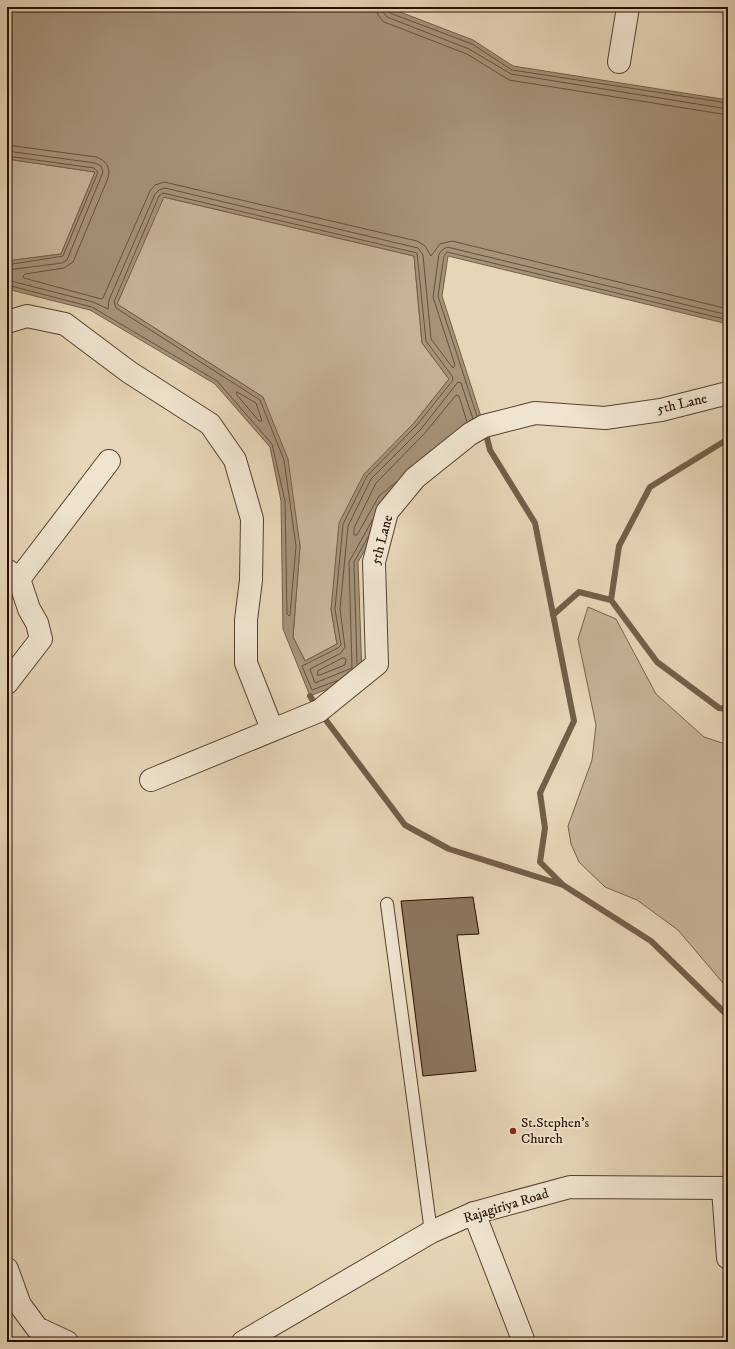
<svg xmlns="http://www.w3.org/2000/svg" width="735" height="1349" font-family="'IM FELL DW Pica',serif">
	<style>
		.green { fill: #c6b398; stroke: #77614c }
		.water { fill: #a59279; stroke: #735e49; fill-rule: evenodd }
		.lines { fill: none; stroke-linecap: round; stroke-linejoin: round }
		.shore { stroke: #66503c; stroke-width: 1 }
		.stream { stroke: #735e49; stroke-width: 6 }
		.building { fill: #8b765f; stroke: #280f00 }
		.service-casing { stroke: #58402e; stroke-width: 14 }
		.minor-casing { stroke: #58402e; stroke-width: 24 }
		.tertiary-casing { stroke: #58402e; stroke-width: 24 }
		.service { stroke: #efe4d0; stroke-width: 12 }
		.minor { stroke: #efe4d0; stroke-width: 22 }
		.tertiary { stroke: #efe4d0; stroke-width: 22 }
		.poi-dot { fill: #8f2418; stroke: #efe4d0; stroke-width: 1.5 }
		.labels { text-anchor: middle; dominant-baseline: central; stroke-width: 3; stroke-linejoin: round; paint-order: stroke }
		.street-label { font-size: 14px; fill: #280f00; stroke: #efe4d0 }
		.poi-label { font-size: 14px; fill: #280f00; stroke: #efe4d0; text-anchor: start }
	</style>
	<rect width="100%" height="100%" fill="#e6d5b7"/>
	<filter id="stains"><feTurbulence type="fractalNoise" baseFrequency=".005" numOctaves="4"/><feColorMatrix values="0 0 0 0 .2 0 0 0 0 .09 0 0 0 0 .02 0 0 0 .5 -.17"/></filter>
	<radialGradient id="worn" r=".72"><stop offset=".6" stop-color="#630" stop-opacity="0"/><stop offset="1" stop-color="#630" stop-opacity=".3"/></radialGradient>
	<path class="green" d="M7 159 95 172 61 254 7 261Z
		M163 197 414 256 422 343 449 379 414 423 331 609 337 644 305 661 293 637 300 546 263 397 117 304Z
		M588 607 616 619 656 694 704 737 728 745V989L678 930 637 900 605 887 579 862 571 844 568 826 592 760 596 725 578 639Z"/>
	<path class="water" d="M7 7H387L473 40 513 66 728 100V324L448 256 442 296 485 429 391 506 358 562 362 675 310 696 283 629 281 501 270 447 215 384 90 310 7 289V261L61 254 95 172 7 159ZM164 197 414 256 422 343 449 379 414 423 364 474 339 523 331 609 337 644 305 661 293 637 300 546 288 459 263 397 117 304Z"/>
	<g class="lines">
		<path class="shore" d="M376 7 378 15 384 22 467 54 509 80 728 115
			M382 7 383 12 387 17 469 49 511 74 728 109
			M387 7 390 13 472 44 512 70 728 103
			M7 145 96 157C106 160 111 168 108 178L73 262 64 268 25 274 23 276 24 278 101 299 103 298 150 191 155 185 164 182 417 241 425 246 431 256 440 244 452 241 728 309
			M7 151 95 163 101 166 103 172 67 260 62 263 7 270
			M7 156 94 168 98 172 63 256 7 265
			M7 280 93 302 108 309 109 300 155 194 159 190 165 188 418 248 423 255 431 339 453 368 455 365 433 297 439 254 442 250 447 247 728 315
			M7 285 92 307 217 381 272 444 285 501 287 614 289 616 290 615 296 546 284 460 260 400 116 308 114 302 159 196 163 193 417 253 426 341 452 376 453 380 417 425 367 476 343 524 335 609 341 645 338 648 302 666 312 690 339 680
			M237 392 256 403 262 421H259L237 395Z
			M477 416 438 296 444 256 447 252 728 320
			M396 482 379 496 357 535H354V528L376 483 425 433 456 395 459 396 467 422
			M373 519 349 562 352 668 315 683 310 669 341 653 345 647 340 609 348 526 371 479 421 429 458 382 461 383 473 419
			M343 658 346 659 345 665 320 675H317L318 671Z
			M357 664 354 562 368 537"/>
		<path class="stream" d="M485 430 490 450 535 523 574 721 540 793 545 828 540 862 562 884
			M611 600 619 546 650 487 728 439
			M553 615 579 592 611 600 657 662 719 708 728 709
			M310 696 319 711 405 825 449 849 563 885 651 941 728 1016"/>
	</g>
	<path class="building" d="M473 897 479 934 457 935 476 1071 423 1076 401 901Z"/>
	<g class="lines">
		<g class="service-casing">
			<path id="service" d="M387 904 431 1232"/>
		</g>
		<g class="minor-casing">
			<path id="minor" d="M619 62 628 7
				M7 322 27 316 65 324 129 372 210 424 235 460 252 519 251 580 246 620V663L272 729
				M19 579 109 461
				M7 683 41 639 37 623 29 609 19 579 8 571
				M151 780 319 711 377 664 374 562 387 512 415 478 470 434 484 426 535 413 605 418 661 410 728 393
				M723 1189 728 1258
				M474 1213 524 1342
				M7 1269 20 1305 37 1328 67 1342"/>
		</g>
		<g class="tertiary-casing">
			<path id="tertiary" d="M243 1342 431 1232 474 1213 570 1187 728 1188"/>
		</g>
		<use href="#service" class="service"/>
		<use href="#minor" class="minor"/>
		<use href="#tertiary" class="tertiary"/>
	</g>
	<circle class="poi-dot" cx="513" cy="1131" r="4"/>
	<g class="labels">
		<g class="street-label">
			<text transform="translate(682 404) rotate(-13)">5th Lane</text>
			<text transform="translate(382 540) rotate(-75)">5th Lane</text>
			<text transform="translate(506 1206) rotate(-17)">Rajagiriya Road</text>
		</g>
		<g class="poi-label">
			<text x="521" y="1123">St.Stephen's<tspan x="521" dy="16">Church</tspan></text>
		</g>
	</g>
	<rect width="735" height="1349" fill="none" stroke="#e6d5b7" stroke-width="24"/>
	<rect x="8" y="8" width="719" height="1333" fill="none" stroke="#280f00" stroke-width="2"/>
	<rect x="12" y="12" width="711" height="1325" fill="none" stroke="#280f00"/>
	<rect width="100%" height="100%" filter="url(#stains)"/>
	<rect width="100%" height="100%" fill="url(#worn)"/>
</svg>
